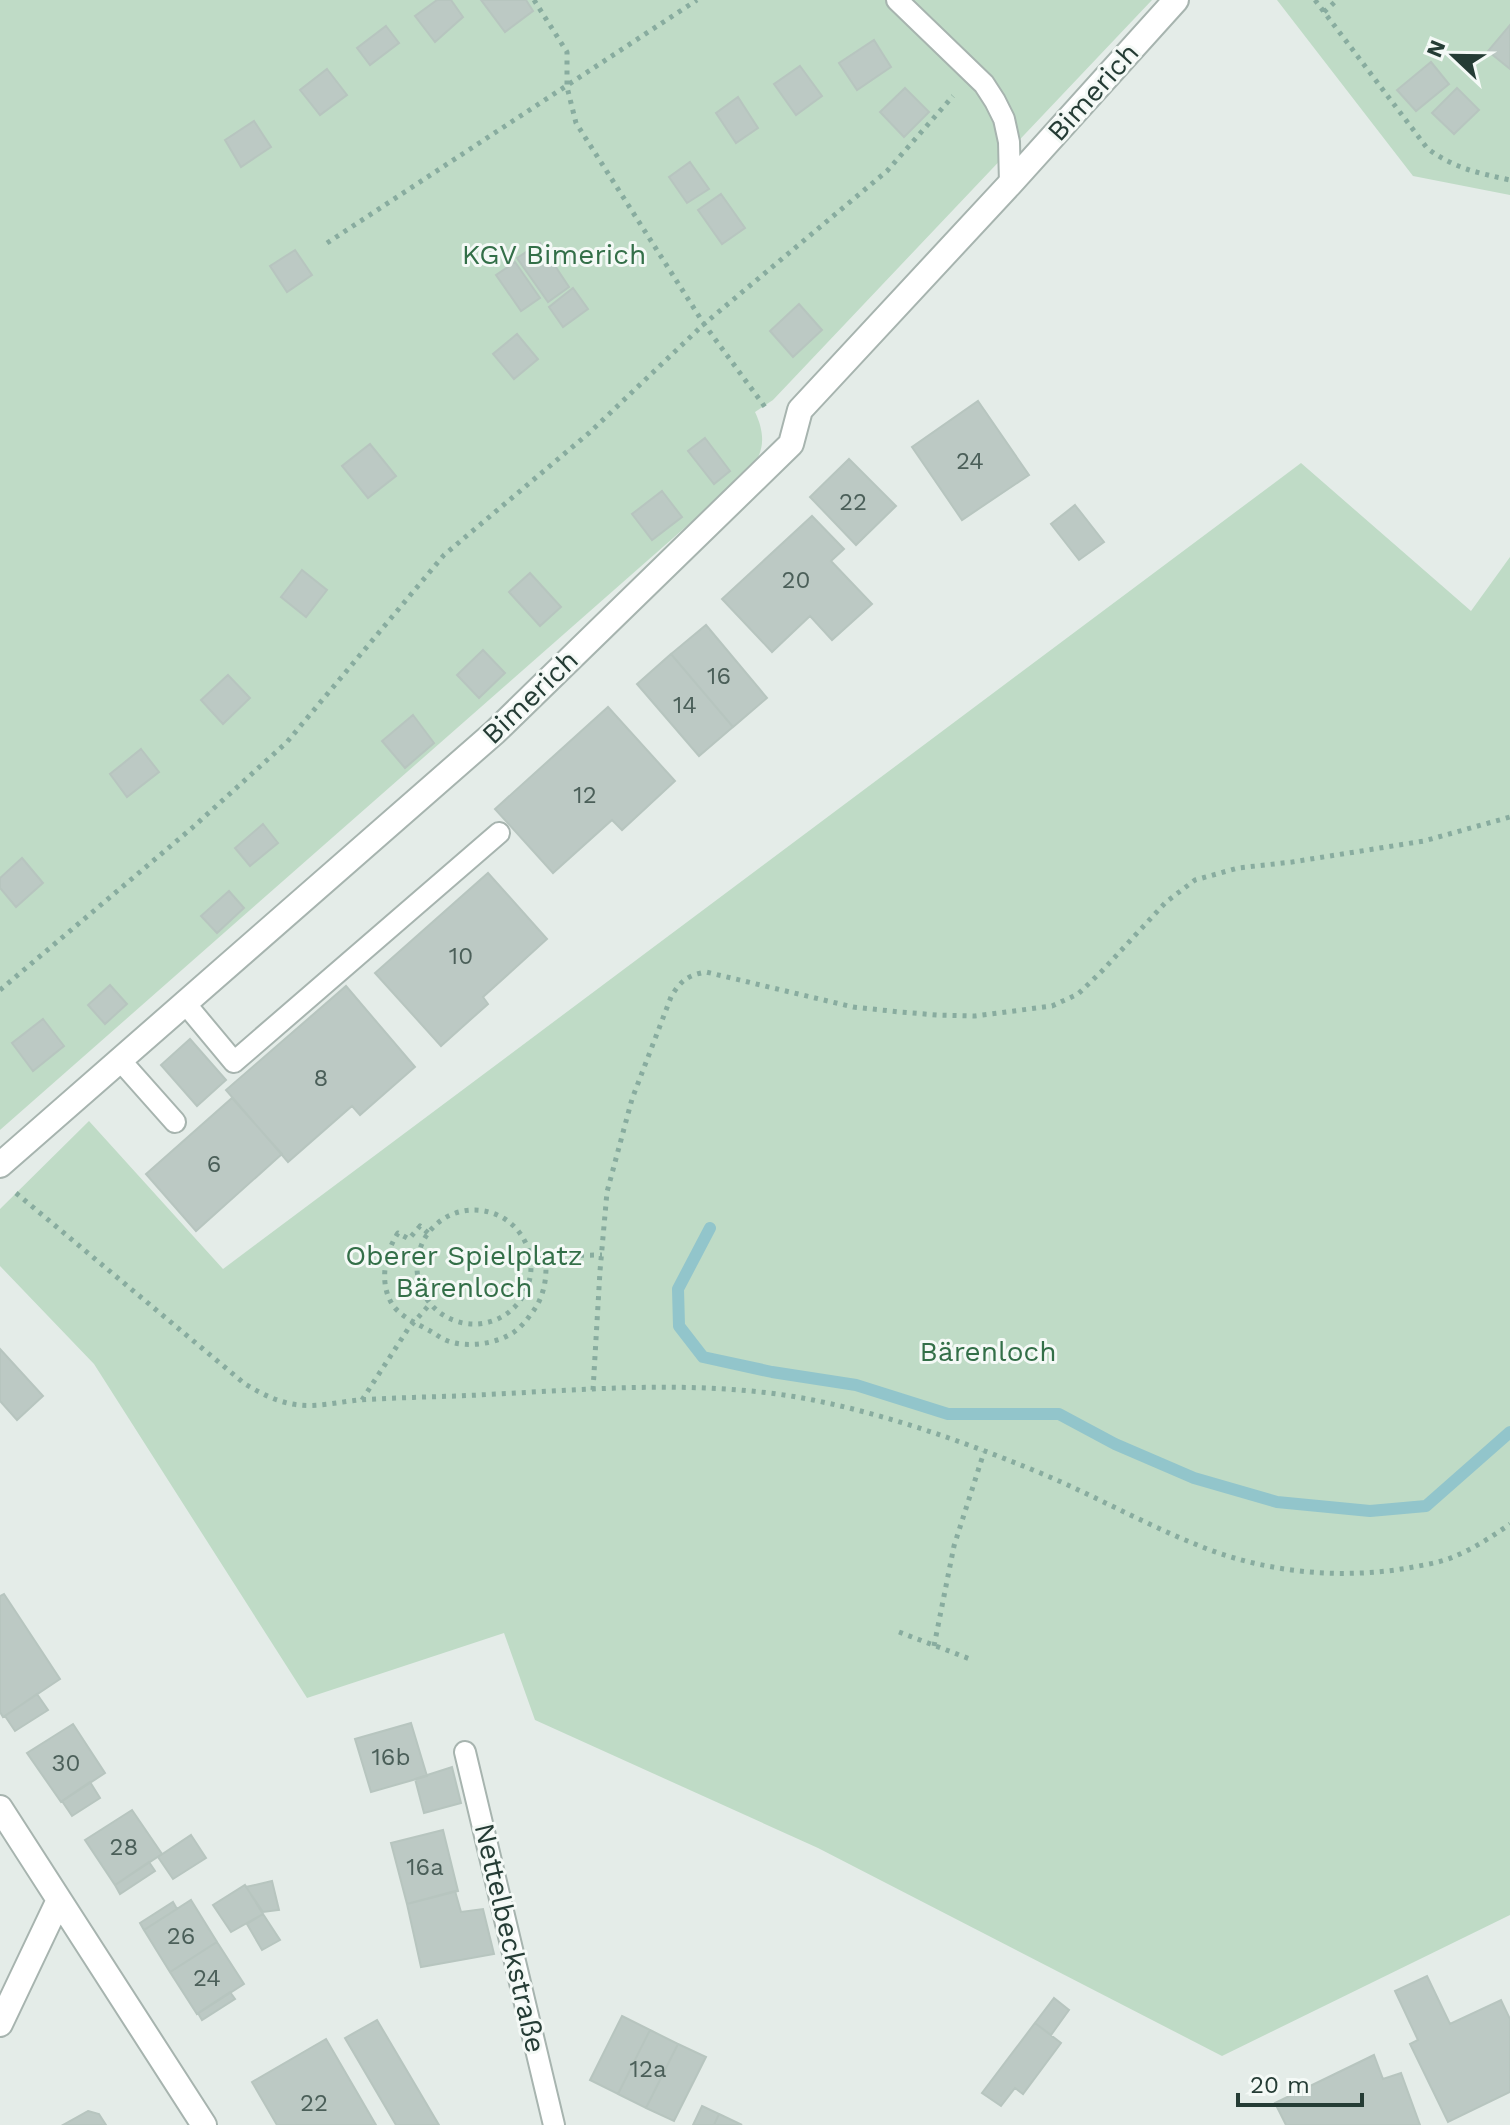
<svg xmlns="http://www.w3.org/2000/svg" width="1510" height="2125" font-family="'Work Sans',sans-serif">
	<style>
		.green { fill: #bfdbc6 }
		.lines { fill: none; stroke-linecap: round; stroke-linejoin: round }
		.stream { stroke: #92c5cb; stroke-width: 12 }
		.building { fill: #bcc9c4; stroke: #b7c5bf; stroke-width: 2 }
		.lane-casing { stroke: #a7b4af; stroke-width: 24 }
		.street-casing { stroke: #a7b4af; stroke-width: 28 }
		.path { stroke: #88ac9f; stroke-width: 5; stroke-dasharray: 4 6; stroke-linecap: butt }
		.lane { stroke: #fff; stroke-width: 20 }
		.street { stroke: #fff; stroke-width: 24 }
		.labels { text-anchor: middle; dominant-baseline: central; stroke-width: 6; stroke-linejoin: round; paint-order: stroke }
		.number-label { font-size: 24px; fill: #4b5f59 }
		.street-label { font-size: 28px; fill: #253c35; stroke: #f4f9f6 }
		.park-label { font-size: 28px; fill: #336f48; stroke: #f4f9f6 }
	</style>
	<rect width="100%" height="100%" fill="#e4ece8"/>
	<path class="green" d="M0 0H1152L773 400 755 412C766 435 765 454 747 473L0 1130Z
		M1277 0H1510V195L1413 176Z
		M1301 463 1471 611 1510 557V1915L1222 2056 818 1848 535 1720 504 1633 307 1698 94 1364 0 1266V1209L89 1121 223 1269Z"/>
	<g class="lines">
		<path class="stream" d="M710 1228 678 1289 679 1326 703 1357 772 1372 856 1385 948 1414H1059L1115 1444 1194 1478 1277 1502 1370 1511 1426 1506 1510 1432"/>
	</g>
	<path class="building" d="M437 0H451L463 17 435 42 415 16Z
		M481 0H526L533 11 505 32Z
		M1510 25V69L1488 51Z
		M386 26 399 43 370 65 357 48Z
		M874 40 891 67 857 90 839 63Z
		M1431 62 1449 84 1416 111 1397 90Z
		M800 66 822 96 796 115 774 84Z
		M327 69 347 95 320 115 300 90Z
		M905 88 929 112 904 137 880 112Z
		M1457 88 1479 110 1454 134 1432 113Z
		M738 97 758 128 736 143 716 113Z
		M254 121 271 147 241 167 225 140Z
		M690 162 709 189 687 203 669 177Z
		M721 194 745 228 722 244 698 210Z
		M540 243 569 287 548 302 517 258Z
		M295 250 312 275 287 292 270 266Z
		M515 262 540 298 521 311 496 275Z
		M573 288 588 309 563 327 549 307Z
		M799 304 822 330 793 357 770 331Z
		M517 334 538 359 514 379 493 354Z
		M978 401 1029 475 962 520 912 447Z
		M705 438 730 471 714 484 688 451Z
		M370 444 396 476 368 498 342 466Z
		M849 459 896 506 856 545 810 497Z
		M662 491 682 517 652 540 632 514Z
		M1075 505 1104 542 1079 560 1051 524Z
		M812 516 844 549 831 561 872 604 832 640 810 616 772 652 722 599Z
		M302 570 327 590 306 617 281 597Z
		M530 573 561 607 540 626 509 592Z
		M706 625 767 698 733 727 671 654Z
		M483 650 505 673 479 698 457 675Z
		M671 654 733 727 699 756 637 684Z
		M228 675 250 698 223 724 201 700Z
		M608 707 675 781 622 830 612 820 553 873 495 809Z
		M413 715 434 743 405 768 382 741Z
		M141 749 159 772 127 797 110 774Z
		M263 824 278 843 250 866 235 848Z
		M22 858 43 883 16 907 0 888V878Z
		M488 873 547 939 483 997 488 1004 441 1046 375 973Z
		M229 891 244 908 217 933 201 916Z
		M110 985 127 1004 105 1024 88 1005Z
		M346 986 415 1067 360 1115 352 1106 288 1162 226 1090Z
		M43 1019 64 1046 33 1071 12 1043Z
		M190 1039 226 1080 197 1106 161 1065Z
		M232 1098 282 1154 196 1231 146 1174Z
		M0 1349 43 1396 17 1420 0 1401Z
		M4 1594 60 1679 3 1717 0 1712V1596Z
		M37 1694 48 1710 15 1731 5 1716Z
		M411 1723 427 1776 371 1792 355 1739Z
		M73 1724 105 1773 61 1802 27 1753Z
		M452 1767 461 1803 424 1813 415 1779Z
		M90 1782 100 1798 72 1816 62 1801Z
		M132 1810 162 1854 115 1885 85 1840Z
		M443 1830 458 1891 407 1904 391 1843Z
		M191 1835 206 1858 173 1879 158 1857Z
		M149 1862 155 1871 120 1894 115 1885Z
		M272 1881 279 1910 263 1912 246 1887Z
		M245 1885 263 1914 231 1932 213 1905Z
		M455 1891 461 1912 483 1909 494 1954 421 1967 407 1904Z
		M191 1900 217 1942 170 1972 144 1930Z
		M173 1902 177 1909 144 1930 140 1923Z
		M263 1914 280 1940 262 1950 247 1924Z
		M217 1942 244 1984 197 2014 170 1972Z
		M1427 1976 1450 2024 1501 2000 1510 2019V2092L1448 2122 1410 2044 1418 2040 1395 1991Z
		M230 1992 235 1999 202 2020 198 2013Z
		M1054 1998 1069 2010 1051 2035 1035 2023Z
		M622 2016 650 2030 618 2094 590 2080Z
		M377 2020 439 2125H396L345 2038Z
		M1035 2023 1061 2043 1023 2094 1015 2088 1001 2106 982 2093Z
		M650 2030 678 2044 646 2108 618 2094Z
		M326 2039 376 2125H277L252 2082Z
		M678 2044 706 2057 674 2121 646 2108Z
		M1374 2055 1383 2079 1401 2073 1420 2125H1286L1275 2103Z
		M702 2106 719 2114 714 2125H693Z
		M88 2111 99 2114 106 2125H63Z
		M719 2114 742 2125H714Z"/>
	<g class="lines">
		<g class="lane-casing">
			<path id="lane" d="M897 0 984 84 995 101 1004 119 1009 142 1010 184
				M184 1002 234 1062 499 833
				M119 1059 175 1122
				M465 1752 554 2125"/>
		</g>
		<g class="street-casing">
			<path id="street" d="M0 1165 495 732 791 444 800 410 1010 184 1176 0
				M0 1808 204 2125
				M0 2024 59 1900"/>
		</g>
		<path class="path" d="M534 0 567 52V87L576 123 704 324 887 171 953 96
			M1315 0 1427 148C1453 168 1478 173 1510 180
			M1324 12 1337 0
			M327 243 697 0
			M0 990 192 828 287 742 444 555 589 433 704 324 765 407
			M16 1193 245 1384C262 1394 279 1403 299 1405 318 1407 340 1402 358 1400 391 1398 424 1397 457 1396 575 1391 697 1377 813 1400 888 1415 962 1441 1033 1470 1088 1492 1140 1522 1195 1544 1261 1572 1338 1580 1408 1568 1423 1565 1439 1563 1453 1557 1473 1549 1493 1536 1510 1524
			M417 1267a57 57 0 1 1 114 0a57 57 0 1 1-114 0Z
			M428 1233 420 1226 409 1239 398 1233C384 1254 378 1287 395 1308 405 1319 420 1325 432 1332 437 1335 442 1339 448 1341 467 1348 497 1344 514 1332 520 1328 526 1321 531 1314 544 1298 548 1277 545 1256
			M530 1256 602 1255
			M593 1390 600 1271 607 1192 632 1099 671 997C680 981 688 975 706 972L853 1007 900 1012 937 1015 975 1016 1052 1006 1078 994 1102 971 1166 902 1195 880 1238 868 1292 862 1424 841 1510 817
			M362 1400 408 1329 430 1304
			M899 1632 970 1659
			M934 1646 954 1546 984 1452"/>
		<use href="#lane" class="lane"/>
		<use href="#street" class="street"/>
	</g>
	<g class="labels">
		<g class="number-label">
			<text x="970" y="461">24</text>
			<text x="853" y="502">22</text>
			<text x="796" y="580">20</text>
			<text x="719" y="676">16</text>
			<text x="685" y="705">14</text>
			<text x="585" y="795">12</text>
			<text x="461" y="956">10</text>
			<text x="321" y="1078">8</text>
			<text x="214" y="1164">6</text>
			<text x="391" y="1757">16b</text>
			<text x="66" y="1763">30</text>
			<text x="124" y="1847">28</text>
			<text x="425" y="1867">16a</text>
			<text x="181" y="1936">26</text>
			<text x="207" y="1978">24</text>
			<text x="648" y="2069">12a</text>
			<text x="314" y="2103">22</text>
		</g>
		<g class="street-label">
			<text transform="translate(1093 92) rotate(-48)">Bimerich</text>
			<text transform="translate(530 697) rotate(-44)">Bimerich</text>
			<text transform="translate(510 1938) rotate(77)">Nettelbeckstraße</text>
		</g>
		<g class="park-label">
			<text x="554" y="254">KGV Bimerich</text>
			<text x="464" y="1255">Oberer Spielplatz<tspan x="464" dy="32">Bärenloch</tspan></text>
			<text x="988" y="1351">Bärenloch</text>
		</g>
	</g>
	<g transform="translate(1454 56) rotate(292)" stroke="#f4f9f6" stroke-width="6" paint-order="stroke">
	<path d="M0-6L14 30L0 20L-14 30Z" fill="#253c35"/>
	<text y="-12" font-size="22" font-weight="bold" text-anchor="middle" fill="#253c35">N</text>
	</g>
	<path d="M1238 2093v12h124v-12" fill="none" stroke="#253c35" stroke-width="4"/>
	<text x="1250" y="2093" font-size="24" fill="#253c35" stroke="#f4f9f6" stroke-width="6" paint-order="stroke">20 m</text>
</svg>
